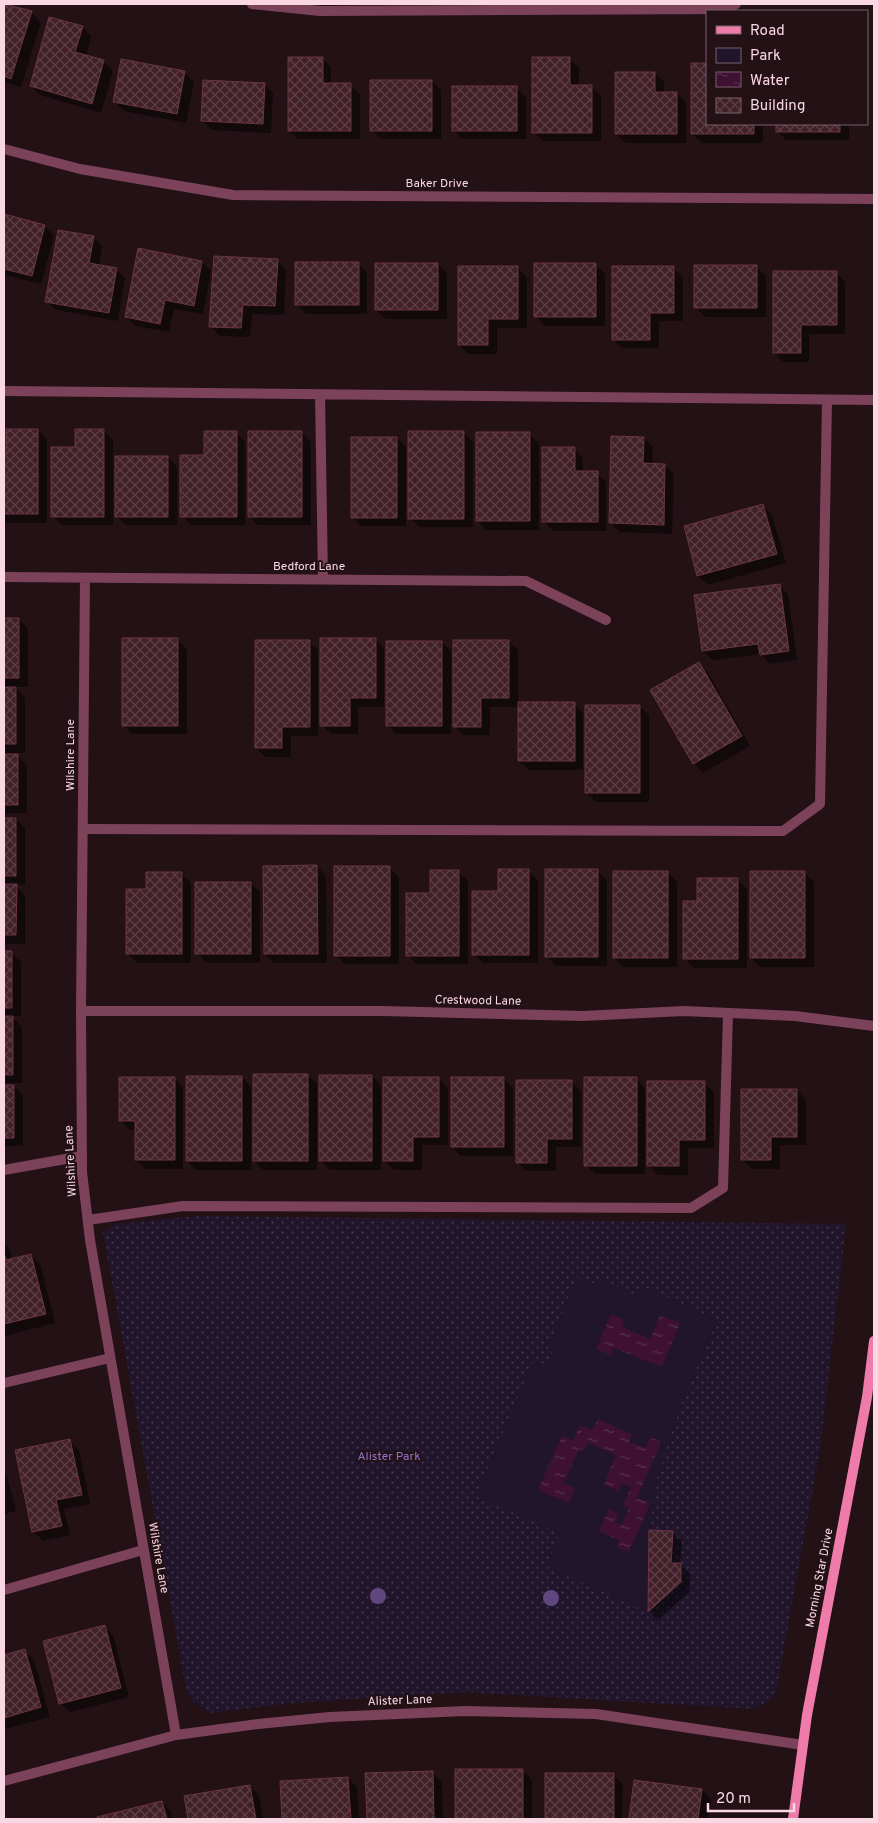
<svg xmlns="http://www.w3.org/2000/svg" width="878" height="1823" font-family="Overpass,sans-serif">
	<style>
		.green { fill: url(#green-dots) }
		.pitch { fill: #21152c }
		.water { fill: url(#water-ripples) }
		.shadow { fill: #0007 }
		.building { fill: url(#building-cross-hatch); stroke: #6a3541 }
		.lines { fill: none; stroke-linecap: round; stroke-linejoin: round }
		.lane { stroke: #7c4259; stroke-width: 10 }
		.street { stroke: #7c4259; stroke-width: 10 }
		.secondary { stroke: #ee7baa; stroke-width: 10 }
		.tree { fill: #60477e }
		.labels { text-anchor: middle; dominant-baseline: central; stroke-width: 4; stroke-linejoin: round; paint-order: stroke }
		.street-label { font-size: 12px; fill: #fad8e3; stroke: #231116 }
		.park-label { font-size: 12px; fill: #9274d3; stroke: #231116 }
	</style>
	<defs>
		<pattern id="green-dots" width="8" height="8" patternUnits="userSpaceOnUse" patternTransform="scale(1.25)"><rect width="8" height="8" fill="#21152c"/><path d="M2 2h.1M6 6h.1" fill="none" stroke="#42364a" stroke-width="1.8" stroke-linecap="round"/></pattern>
		<pattern id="water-ripples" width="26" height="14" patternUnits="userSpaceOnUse" patternTransform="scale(1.25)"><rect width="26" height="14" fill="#3d1034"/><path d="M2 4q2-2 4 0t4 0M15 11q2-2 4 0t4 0" fill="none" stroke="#5a3251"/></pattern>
		<pattern id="building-cross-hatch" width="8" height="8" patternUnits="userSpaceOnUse" patternTransform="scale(1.25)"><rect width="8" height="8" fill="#412028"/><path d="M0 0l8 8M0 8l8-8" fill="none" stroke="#5d4047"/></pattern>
	</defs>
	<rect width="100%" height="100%" fill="#231116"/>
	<path class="green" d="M198 1216 846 1224 820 1449 776 1693 769 1701 753 1709 465 1692 295 1703 209 1713 193 1702 186 1689 103 1232 117 1224Z"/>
	<path class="pitch" d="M577 1277 599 1286 601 1279 637 1296 641 1286 717 1320 679 1410 657 1479 649 1530 673 1531 671 1562 681 1563V1582L648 1612 547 1567 559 1533 476 1496 533 1361 548 1365 553 1351 548 1348Z"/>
	<path class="water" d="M611 1314 625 1320 622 1327 650 1339 660 1315 680 1323 662 1367 614 1348 610 1355 596 1349Z
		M598 1419 632 1435 629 1442 645 1448 650 1437 661 1442 637 1498 650 1503 629 1552 616 1547 619 1540 599 1531 609 1509 618 1514 615 1522 622 1525 629 1508 623 1505 631 1487 622 1483 619 1491 604 1485 616 1455 588 1442 584 1451 579 1449 564 1483 575 1488 569 1503 538 1490 562 1436 573 1441 580 1425 592 1431Z"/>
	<path class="shadow" d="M4 4 31 12 41 22 21 87 4 82Z
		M82 27 91 36 86 56 103 61 113 71 101 113 40 95 31 86Z
		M322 58 331 67V85H350L360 94V139H298L289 130Z
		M570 59 579 68V87H591L601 96V141H543L534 132Z
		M185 73 194 82 186 123 124 111 115 102Z
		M655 73 664 82V93H677L686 103V143H626L616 134Z
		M432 81 441 90V139H381L372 130Z
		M264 84 273 93 271 133 212 130 202 121Z
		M516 88 526 97V139H462L453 130Z
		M707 124H763V143H702L692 134Z
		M777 124H849V140H786L777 131Z
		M4 216 44 226 54 235 41 284 4 275Z
		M93 237 102 246 99 266 116 269 125 278 118 321 56 310 47 301Z
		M277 260 286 270 284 315 252 314 250 337 220 336 211 327Z
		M202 262 211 271 203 314 174 309 169 332 135 326 126 317Z
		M358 263 367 272V314H306L297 304Z
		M438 264 447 273V319H386L376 310Z
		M596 265 605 274V326H545L536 317Z
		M757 267 766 276V317H705L696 307Z
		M518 268 527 277V328H497V354H468L459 345Z
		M673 268 683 277V321H659V348H622L613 339Z
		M836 272 845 282V334H809V362H783L774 352Z
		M38 430 47 440V523H4V455H8Z
		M104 430 113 440V525H62L52 516 76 449Z
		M236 432 245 442V525H191L182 516 205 456Z
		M301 432 311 442V525H258L249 516Z
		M463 432 473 442V527H419L410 518Z
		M529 434 539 443V530H486L477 520Z
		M397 438 406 447V526H361L352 517Z
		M644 438 653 447 652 465H665L674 474 672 534 620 532 611 523Z
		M574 449 583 458V473H597L606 482V531H553L543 521Z
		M168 457 177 467V525H126L116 516Z
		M763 506 772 515 786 563 708 585 698 576 685 527Z
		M779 585 788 594 797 660 770 664 761 654 713 660 703 651 696 596Z
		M4 619H19L28 629V687H15L25 697V753H4Z
		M177 639 187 649V734H132L123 725Z
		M375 639 384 649V707H358V734H331L322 725Z
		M309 641 318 650V736H291V757H266L256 748Z
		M509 641 518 650V704H574L583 713V770H529L519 761V707H490V735H464L454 726Z
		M442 642 451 651V734H396L387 725Z
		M699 664 708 673 750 746 703 773 694 763 652 690Z
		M639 706 649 715V802H596L587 793Z
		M4 756H18L27 765V813H4Z
		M4 819H16L25 828V885H15L25 895V944H4Z
		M317 866 326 876 327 963H274L265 954Z
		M389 867 399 877V964H345L336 955Z
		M529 871 538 880V963H483L474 954 499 892Z
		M598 871 607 880V966H556L547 957Z
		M459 872 468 881V964H417L408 955 432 894Z
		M668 873 677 882V967H623L614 958Z
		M805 873 814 882V967H760L751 958Z
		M182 874 191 883V963H137L127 953 148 890Z
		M737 879 747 889V968H694L684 958 699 902Z
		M250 883 260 892V963H206L197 953Z
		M4 953H11L21 962V1016H11L22 1027V1083H4Z
		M308 1075 317 1084V1170H263L254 1161Z
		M372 1076 381 1085V1170H330L321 1161Z
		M242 1077 251 1087V1170H196L187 1161Z
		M174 1078 183 1088V1169H145L136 1160V1130H130L120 1121Z
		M438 1078 448 1088V1145H422V1170H394L385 1161Z
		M504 1078 513 1088V1156H461L452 1147Z
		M636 1078 645 1088V1174H595L586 1165Z
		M572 1082 581 1091V1147H556V1171H526L517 1162Z
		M704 1083 714 1092V1148H688V1175H658L649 1166Z
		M4 1086H14L23 1095V1146H4Z
		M797 1090 806 1100V1145H780V1169H752L742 1160Z
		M4 1243 9 1248 12 1260 31 1255 40 1264 55 1323 4 1336Z
		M69 1440 79 1450 90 1504 64 1509 70 1535 43 1541 34 1532Z
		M4 1466 16 1511 4 1514Z
		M650 1532 673 1533 682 1542 680 1564 690 1574 689 1592 658 1620 649 1611Z
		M104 1626 113 1635 129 1697 70 1712 60 1703Z
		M25 1651 34 1660 50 1717 4 1729V1656Z
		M456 1770H523L532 1780V1819H456Z
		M432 1772 442 1782 443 1819H368L367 1774Z
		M546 1775H613L623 1784 622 1819H546Z
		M348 1778 357 1787 359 1819H284L281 1782Z
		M635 1782 702 1790 711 1799 708 1819H630Z
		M250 1786 259 1795 263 1819H190L186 1797Z
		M162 1802 171 1812 173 1819H99L98 1818Z"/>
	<path class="building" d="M4 4 32 11 11 79 4 76Z
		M49 17 83 26 75 52 104 60 92 104 30 86Z
		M288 57H323V83H351V131H288Z
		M532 57H570V85H592V133H532Z
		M121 59 185 71 177 114 113 102Z
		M691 63H707V124H754V134H691Z
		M615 72H655V92H677V134H615Z
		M203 80 265 83 263 124 201 121Z
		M370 80H432V131H370Z
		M452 86H517V131H452Z
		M776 124H840V132H776Z
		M4 214 45 225 32 276 4 269Z
		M58 230 94 236 89 263 117 268 109 313 45 302Z
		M138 248 202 261 194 306 165 300 160 324 125 317Z
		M214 256 278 259 275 306 243 305 241 328 209 327Z
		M295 262H359V305H295Z
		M375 263H438V310H375Z
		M534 263H596V317H534Z
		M694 265H757V308H694Z
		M458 266H518V319H488V345H458Z
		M612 266H674V313H650V340H612Z
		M773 271H837V325H801V353H773Z
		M6 429H38V514H4V454H6Z
		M75 429H104V517H51V447H75Z
		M204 431H237V517H180V455H204Z
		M248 431H302V517H248Z
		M408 431H464V519H408Z
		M476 432H530V521H476Z
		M611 436 644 437 643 463 665 464 664 525 609 523Z
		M351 437H397V518H351Z
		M542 447H575V471H598V522H542Z
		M115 456H168V517H115Z
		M763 504 777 554 697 576 684 526Z
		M780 584 789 651 760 655 758 644 702 651 694 595Z
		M4 618H19V678H4Z
		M122 638H178V726H122Z
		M320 638H376V698H350V726H320Z
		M255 640H310V727H282V748H255Z
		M453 640H509V698H481V727H453Z
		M386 641H442V726H386Z
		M699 662 742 736 693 764 650 690Z
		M4 687H16V744H4Z
		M518 702H575V761H518Z
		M585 705H640V793H585Z
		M4 754H18V805H4Z
		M4 818H16V876H4Z
		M317 865 318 954H264L263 866Z
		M334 866H390V956H334Z
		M498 869H529V955H472V891H498Z
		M545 869H598V957H545Z
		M430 870H459V956H406V893H430Z
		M613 871H668V958H613Z
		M750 871H805V958H750Z
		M146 872H182V954H126V889H146Z
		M697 878H738V959H683V901H697Z
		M195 882H251V954H195Z
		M4 884H17L16 935H4Z
		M4 951H12V1008H4Z
		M4 1016H13V1075H4Z
		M253 1074H308V1161H253Z
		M319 1075H372V1161H319Z
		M186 1076H242V1161H186Z
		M119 1077H175V1160H135V1121H119Z
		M383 1077H439V1137H413V1161H383Z
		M451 1077H504V1147H451Z
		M584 1077H637V1166H584Z
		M516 1080H572V1139H547V1163H516Z
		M647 1081H705V1140H679V1166H647Z
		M4 1085H14V1138H4Z
		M741 1089H797V1137H771V1160H741Z
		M4 1252 6 1260 31 1254 46 1314 4 1324Z
		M70 1439 82 1495 56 1500 62 1526 32 1532 15 1450Z
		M649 1530 673 1531 671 1563H681V1582L648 1612Z
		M105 1625 121 1688 59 1704 43 1641Z
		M25 1649 41 1707 4 1718V1655Z
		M455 1769H523V1819H455Z
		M433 1771 434 1819H367L365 1773Z
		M545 1773H614V1819H545Z
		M348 1777 351 1819H282L280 1781Z
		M634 1780 702 1789 698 1819H629Z
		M250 1785 256 1819H188L184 1796Z
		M162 1801 167 1819H97V1817Z"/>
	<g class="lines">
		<path class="lane" d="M252 4 320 11 726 9 736 4
			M4 391 874 400
			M320 394 323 579
			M83 829 783 831 820 804 827 400
			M4 1170 82 1156
			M88 1220 183 1206 691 1208 723 1188 728 1013
			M4 1590 143 1550"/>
		<path class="street" d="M4 149 80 169 233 195 874 199
			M4 577 526 581 606 620
			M85 578 81 1011 82 1172 90 1240 176 1735
			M81 1011H383L583 1016 684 1011 795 1016 874 1026
			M4 1383 110 1358
			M4 1781 176 1735 258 1724 330 1717 465 1711 596 1714 803 1745"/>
		<path class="secondary" d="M793 1819 807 1715 867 1397 874 1341"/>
	</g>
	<g class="tree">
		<circle cx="378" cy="1596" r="8"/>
		<circle cx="551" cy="1598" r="8"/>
	</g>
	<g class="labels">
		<g class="street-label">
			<text x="437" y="184">Baker Drive</text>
			<text x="309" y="567">Bedford Lane</text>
			<text transform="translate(71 755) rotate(-90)">Wilshire Lane</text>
			<text transform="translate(478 1001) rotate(1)">Crestwood Lane</text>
			<text transform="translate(71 1161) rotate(-93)">Wilshire Lane</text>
			<text transform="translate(158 1558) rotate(80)">Wilshire Lane</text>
			<text transform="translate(820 1578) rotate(-79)">Morning Star Drive</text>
			<text transform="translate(400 1701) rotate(-2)">Alister Lane</text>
		</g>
		<g class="park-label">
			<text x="389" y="1457">Alister Park</text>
		</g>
	</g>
	<rect width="878" height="1823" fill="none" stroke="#fad8e3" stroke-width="10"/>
	<rect x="706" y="10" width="162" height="115" fill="#231116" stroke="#796168"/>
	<rect x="716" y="26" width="25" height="8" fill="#ee7baa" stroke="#796168"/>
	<text x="750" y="35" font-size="15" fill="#fad8e3">Road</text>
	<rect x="716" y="48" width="25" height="15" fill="#21152c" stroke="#796168"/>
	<text x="750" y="60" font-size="15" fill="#fad8e3">Park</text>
	<rect x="716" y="72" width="25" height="15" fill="url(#water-ripples)" stroke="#796168"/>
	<text x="750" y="85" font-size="15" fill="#fad8e3">Water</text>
	<rect x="716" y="98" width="25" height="15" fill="url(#building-cross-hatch)" stroke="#796168"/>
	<text x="750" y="110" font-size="15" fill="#fad8e3">Building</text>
	<path d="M708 1803v8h86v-8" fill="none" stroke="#fad8e3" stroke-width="2.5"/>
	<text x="716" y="1803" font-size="15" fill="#fad8e3" stroke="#231116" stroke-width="4" paint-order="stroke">20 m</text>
</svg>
